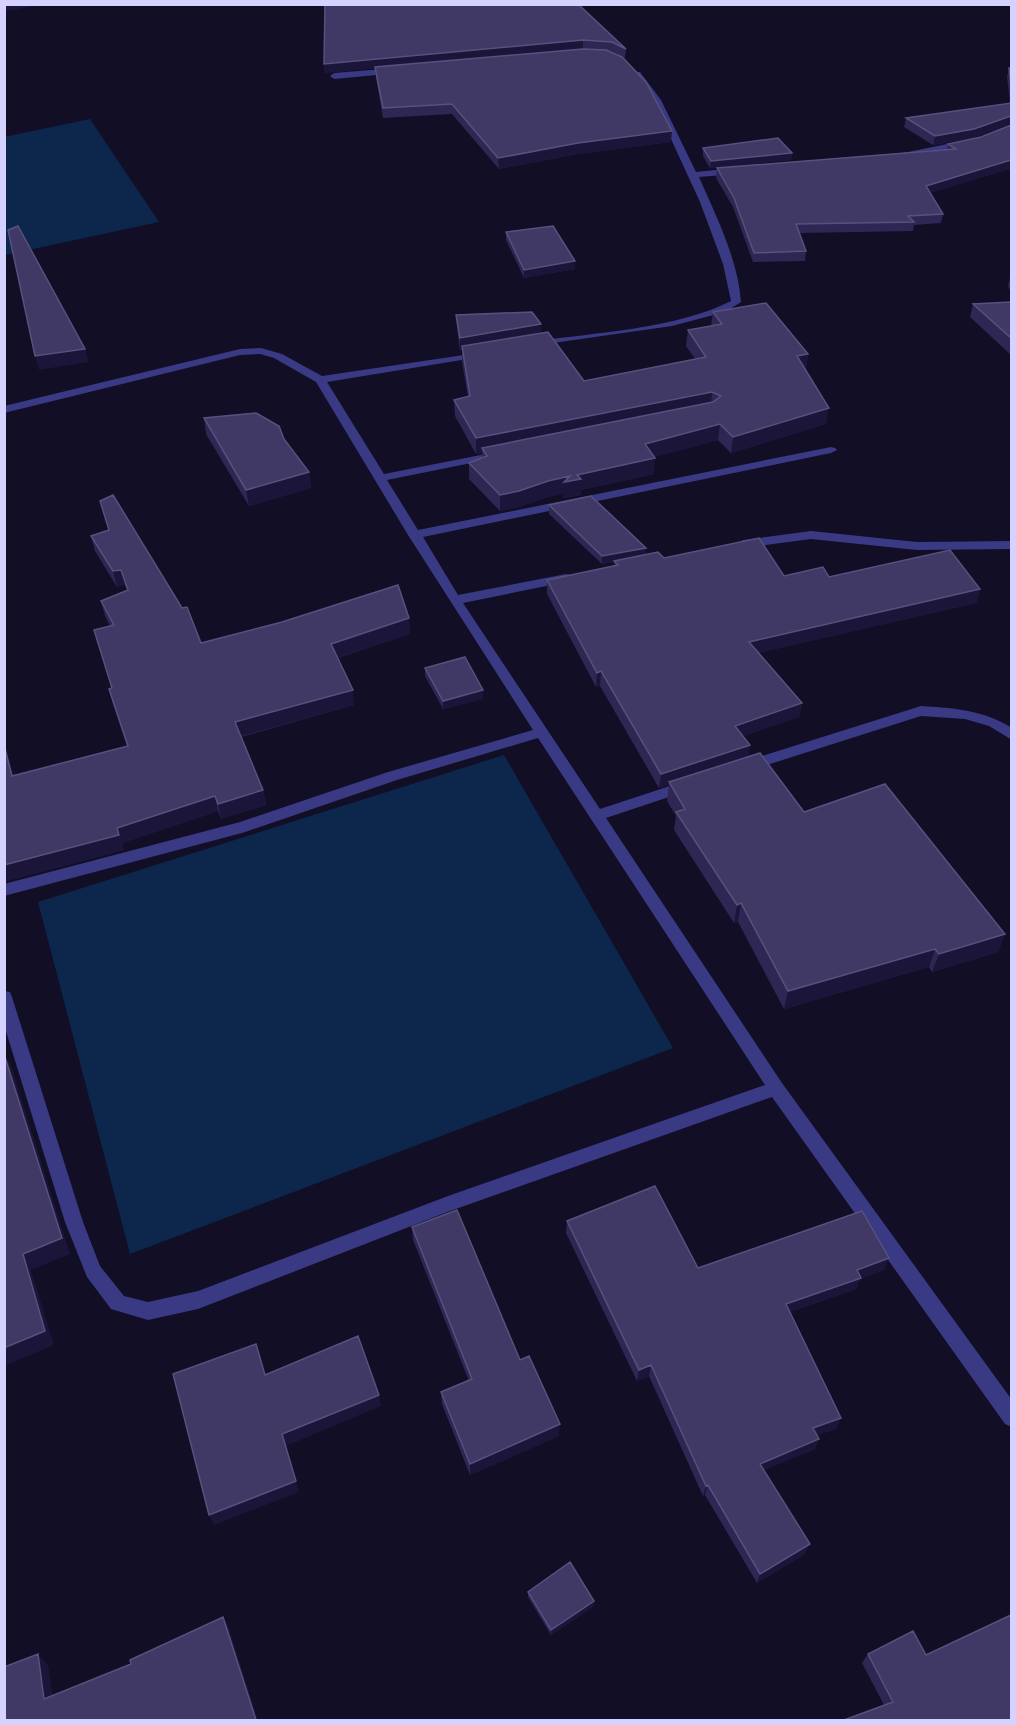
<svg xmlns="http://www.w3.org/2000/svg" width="1016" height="1725" font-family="Overpass,sans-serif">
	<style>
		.water { fill: #0c274b }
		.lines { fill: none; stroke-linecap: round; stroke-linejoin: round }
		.minor { fill: #393984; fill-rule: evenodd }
		.wall { fill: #2e2753 }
		.shaded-wall { fill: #1b1539 }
		.building { fill: #403965; stroke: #57517e; stroke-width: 1.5 }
	</style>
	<rect width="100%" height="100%" fill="#110e25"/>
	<path class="water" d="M90 119 159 222 5 255 4 137Z
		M504 755 673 1048 130 1254 38 902Z"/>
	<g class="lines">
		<path class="minor" d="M395 68 399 71 398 73 334 79 330 76 334 73Z
			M634 72H640L661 100 696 172 735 168 740 171 735 174 699 177C716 216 738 259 741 302L725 312 672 326 532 346 531 344 536 341C595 333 678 328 731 301L723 264 700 202 653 100 633 74Z
			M967 140 972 143 970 145 908 156 903 153Z
			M261 348 282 354 322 376 484 352 485 354 480 357 327 382 384 474 501 451 507 454 501 457 387 480 418 530 831 447 835 448 837 450 831 453 423 537 458 595 566 574 570 575 572 578 566 582 463 603 600 809 685 781 690 782 692 786 690 790 606 818 782 1083 1012 1400V1427L1005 1424 772 1097 450 1211 198 1309 148 1320 111 1309 87 1277 65 1222 4 1025V991L10 992 12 997 83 1222 100 1266 124 1296 148 1302 198 1291 448 1196 765 1085 538 738 397 780 242 833 4 896V884L240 822 388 772 533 730 408 535 316 382 274 358 260 354 240 355 4 413V406L240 349Z
			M811 531 917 542 1012 541V549L917 550 811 539 743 548 737 544 743 540Z
			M921 706C953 708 984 710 1012 728V740L989 726 965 719 921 716 748 771 741 766 743 762Z"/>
	</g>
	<path class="wall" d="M578 4 626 49 625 58 611 51H607L671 142 578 154 499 169 452 114 383 118 376 78 375 68 324 73Z
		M1009 68H1011V124L972 138 933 145 904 127 906 118 1010 103 1007 77Z
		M981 137 930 193 943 214 941 223 914 225 913 231 800 233 806 251 805 261 753 262 733 207 716 178 717 168 947 149 948 144Z
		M703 148 792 153 791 160 710 168 703 156Z
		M506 232 575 261V269L524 278 506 240Z
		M1011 273V293L1008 286Z
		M1011 302V355L970 317 973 304Z
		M713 312 808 354 806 369 826 424 731 453 718 440 654 457V474L581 490V495L563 498 564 493 548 497 519 507 500 511 469 479V463L482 458V453L476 454 455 416 454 400 468 397 462 362V351H460L457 329 456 315 541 324V333L584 381 695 359 686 346 688 330 711 326Z
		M204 418 284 439 309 472 311 488 249 506 206 434Z
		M100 501 201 643 409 618 410 634 337 658 354 705 241 737 263 790 266 805 221 819 218 811 122 843 124 850 6 881 14 775 127 746 113 704 109 689H112L94 630 110 626 105 616 101 601 127 590 125 585 117 587 95 551 91 536 109 530Z
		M549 505 646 548V555L784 576 829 577 980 589 976 603 758 653 802 703 799 717 743 736 750 745 748 757 804 812 1005 934 998 952 932 972 929 967 784 1009 738 922 734 923 674 830 676 816 667 801 669 785 659 788 600 686 596 687 547 594V580L614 566V562L602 564 549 514Z
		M425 668 483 690V699L443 709 425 676Z
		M567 1221 698 1268 884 1270 860 1279 856 1289 790 1312 841 1418 836 1429 817 1435 819 1439 815 1449 764 1470 805 1554 757 1583 705 1495 703 1496 649 1376 637 1381 566 1233Z
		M412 1227 520 1360 559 1436 470 1475 442 1404 441 1392 469 1381 413 1240Z
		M528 1592 594 1601V1606L551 1635 528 1597Z
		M868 1654 926 1655 1011 1720 884 1705 862 1663Z"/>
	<path class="shaded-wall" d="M4 4H37V6L4 11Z
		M583 40V49L324 73V64Z
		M1011 116V124L972 138 933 145 935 136Z
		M672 131 671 142 578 154 499 169 498 158 578 143Z
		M792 153 791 160 710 168 711 161Z
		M1011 160V169L924 195 926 186Z
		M575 261V269L524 278V270Z
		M541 324V338L462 346V351H460V338Z
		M85 349 89 362 39 370 35 356Z
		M808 354 806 369 797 356Z
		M712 392 711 408 482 448V453L476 454V438Z
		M829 408 826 424 731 453 733 437Z
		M720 424 718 440 644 460 645 444Z
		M655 458 654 474 581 490V495L563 498 564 493 548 497 519 507 500 511V495L548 481Z
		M309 472 311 488 249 506 246 490Z
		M646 548V556L602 564V556Z
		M121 570 125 585 117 587 113 571Z
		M980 589 976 603 746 656 749 642Z
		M409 618 410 634 332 659 331 644Z
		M601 671 600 686 596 687 597 673Z
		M353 690 354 705 238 737 235 722Z
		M483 690V699L443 709V701Z
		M802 703 799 717 733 740 735 726Z
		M4 739 18 791 12 776 4 745Z
		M750 745 748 759 669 782V785L659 788 661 774Z
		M263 790 266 805 221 819 218 804Z
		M215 796 218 811 122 843 124 850 6 881 4 877V865Z
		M741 903 738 922 734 923 737 905Z
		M1005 934 998 952 932 972 939 954Z
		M935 949 929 967 784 1009 788 991Z
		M4 1053 12 1069 70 1254 31 1270 54 1345 4 1366V1348L23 1254Z
		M889 1258 884 1270 860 1279 856 1289 782 1315 786 1304 857 1270Z
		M651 1365 649 1376 637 1381 639 1370Z
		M379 1395 381 1406 286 1446 299 1492 214 1525 209 1515 282 1434Z
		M841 1418 836 1429 809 1438 813 1428Z
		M560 1424 559 1436 470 1475V1464Z
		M819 1439 815 1449 757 1473 760 1464Z
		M708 1485 705 1495 703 1496 706 1486Z
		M810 1544 805 1554 757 1583 760 1574Z
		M594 1601V1606L551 1635V1630Z
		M223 1617 229 1628 258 1720H256Z
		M38 1654 48 1665 55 1709 44 1699Z"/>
	<path class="building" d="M325 4H578L626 49 612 42 583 40 324 64Z
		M583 49 606 50 622 57 646 82 672 131 578 143 498 158 452 104 383 108 375 67Z
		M1009 68H1011V86Z
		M1011 103V116L974 129 935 136 906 118Z
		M1011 125V160L926 186 943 214 908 216 914 222 796 224 806 251 754 253 734 198 717 168 956 149 948 144 981 137Z
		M778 138 792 153 711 161 703 148Z
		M18 226 85 349 35 356 8 230Z
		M553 226 575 261 524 270 506 232Z
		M1011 302V338L973 304Z
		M766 303 808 354 797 356 829 408 733 437 720 424 645 444 655 458 577 475 581 479 564 482 570 476 548 481 519 491 500 495 469 463 487 456 482 448 713 402 721 396 712 392 476 438 454 400 470 396 462 346 548 332 584 381 706 357 688 330 722 324 713 312Z
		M532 312 541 324 460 338 456 315Z
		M256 413 279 426 284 439 309 472 246 490 204 418Z
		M113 495 182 608 187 607 201 643 282 622 398 585 409 618 331 644 353 690 235 722 263 790 218 804 215 796 117 828 119 835 4 865V745L12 776 128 746 109 689 112 688 94 630 114 625 101 601 128 590 121 570 113 571 91 536 109 530 100 501Z
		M591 496 646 548 602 556 549 505Z
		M759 538 784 576 823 567 829 577 950 550 980 589 749 642 802 703 735 726 750 745 661 774 601 671 597 673 547 580 618 565 614 561 658 552 664 558Z
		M465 657 483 690 443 701 425 668Z
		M760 753 804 812 885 784 1005 934 939 954 935 949 788 991 741 903 737 905 676 812 685 809 669 782Z
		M4 1054 62 1238 23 1254 45 1331 4 1348Z
		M655 1186 698 1268 862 1211 889 1258 857 1270 861 1278 786 1304 841 1418 813 1428 819 1439 760 1464 810 1544 760 1574 708 1485 706 1486 651 1365 639 1370 567 1221Z
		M457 1210 520 1360 529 1356 560 1424 470 1464 441 1392 472 1379 412 1227Z
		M358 1336 379 1395 282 1434 296 1481 209 1515 173 1374 256 1344 265 1375Z
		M570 1562 594 1601 551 1630 528 1592Z
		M1011 1615V1720H844L893 1702 868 1654 913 1631 926 1655Z
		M223 1617 256 1720H4V1667L38 1654 44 1699 131 1664 130 1660Z"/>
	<rect width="1016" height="1725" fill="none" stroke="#d6d2ff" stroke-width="12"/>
</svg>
